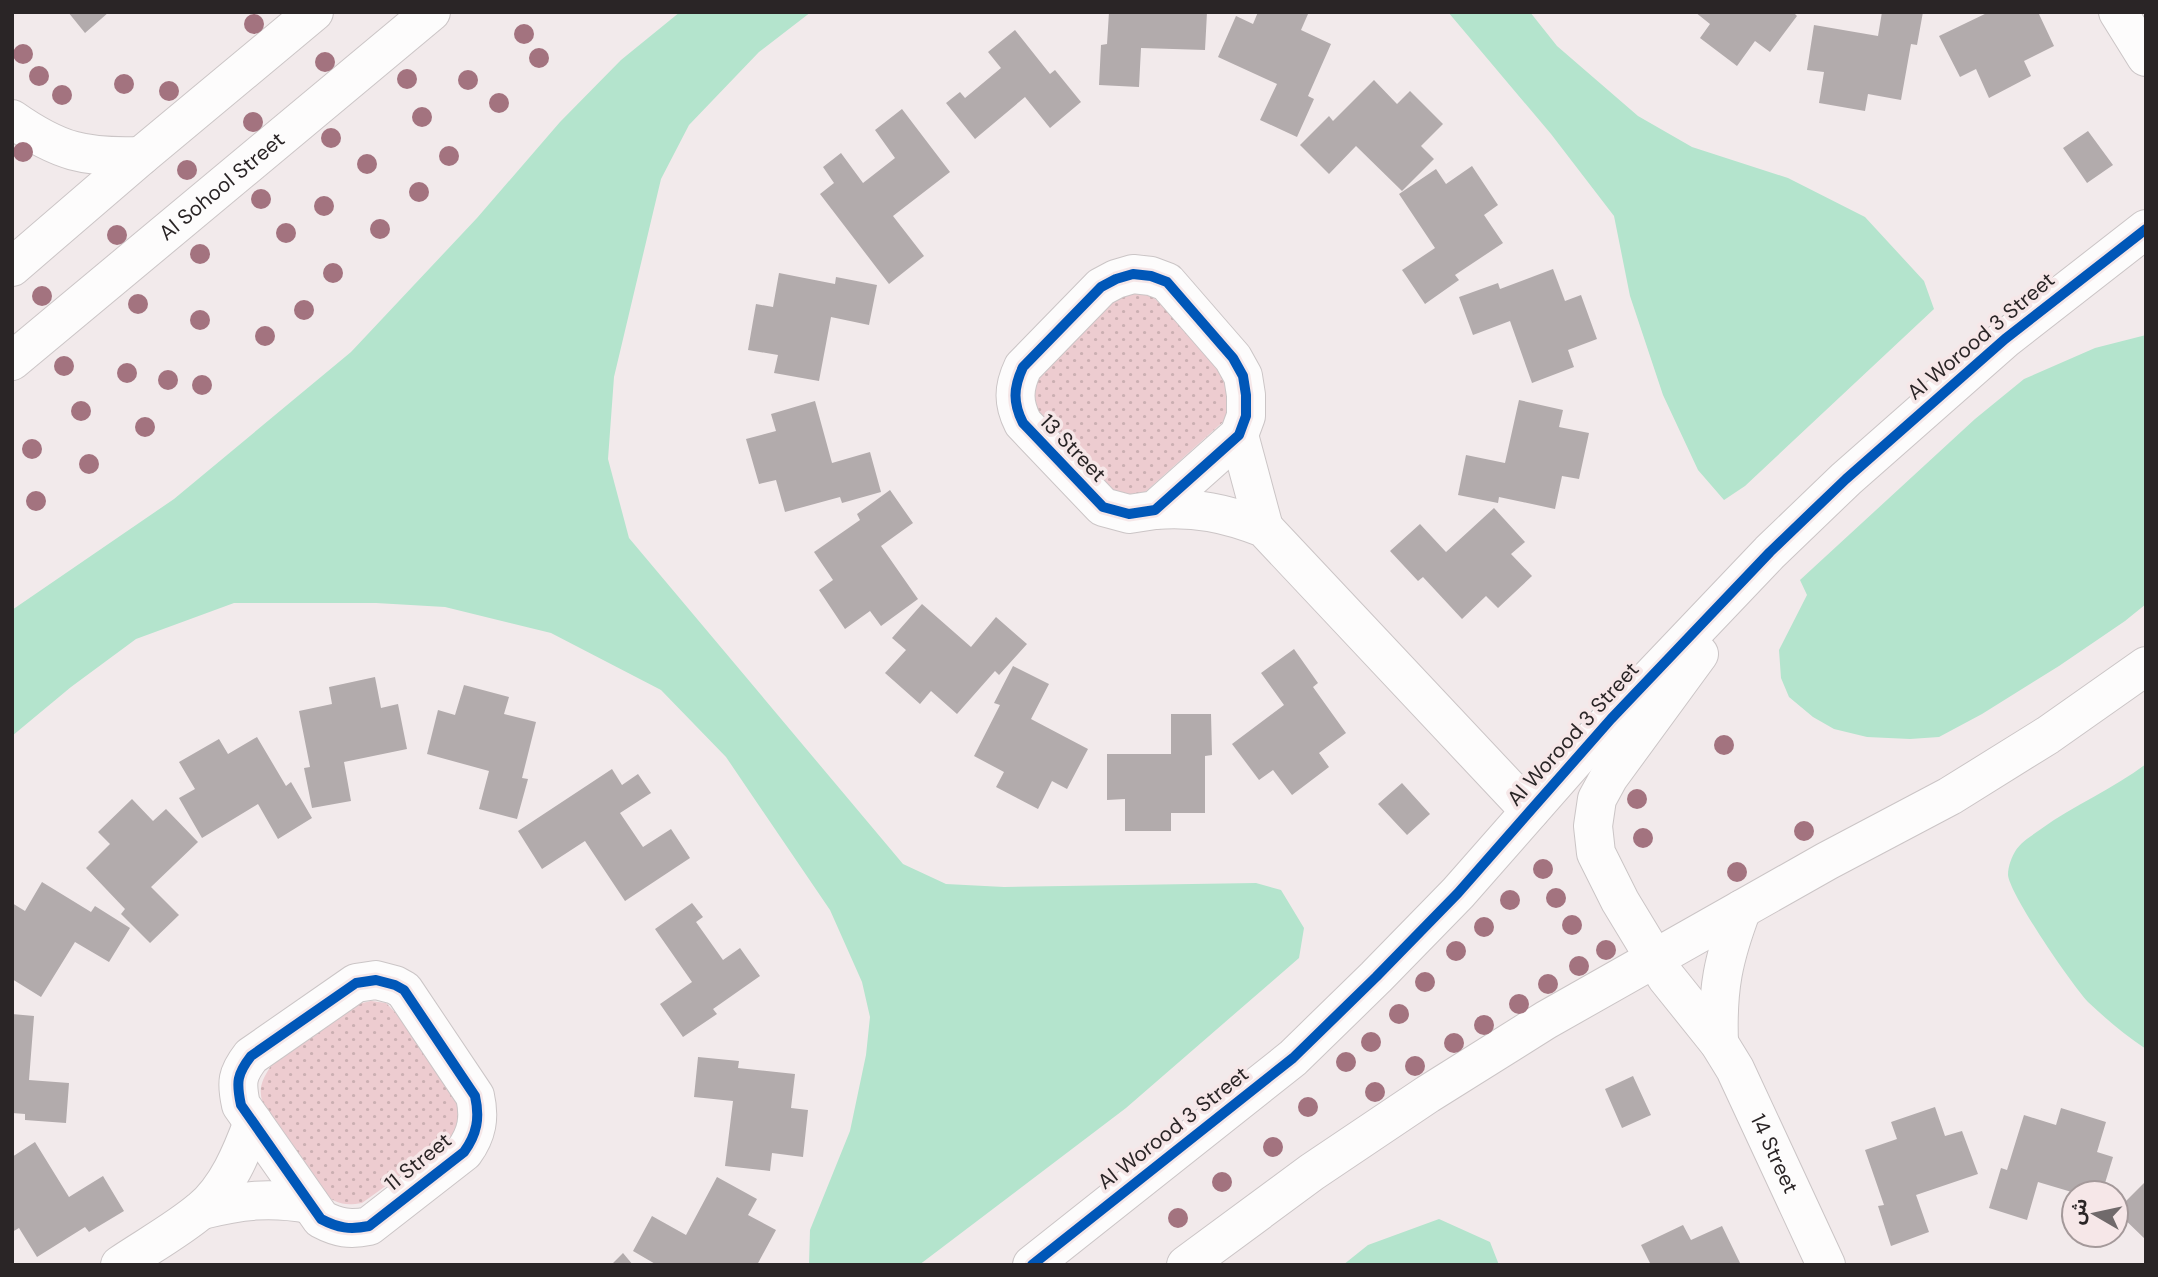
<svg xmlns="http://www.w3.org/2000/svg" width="2158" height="1277" font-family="'DM Sans','Noto Sans Arabic',sans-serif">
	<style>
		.park { fill: url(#park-dots) }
		.water { fill: #b4e4cd }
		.building { fill: #b2abac }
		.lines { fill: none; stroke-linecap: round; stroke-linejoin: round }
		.minor-casing { stroke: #cbc5c6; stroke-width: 40 }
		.major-casing { stroke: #cbc5c6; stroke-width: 40 }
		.minor { stroke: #fdfcfc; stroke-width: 38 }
		.major { stroke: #fdfcfc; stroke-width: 38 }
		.cycleway-casing { stroke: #f6e7e8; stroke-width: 15 }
		.cycleway { stroke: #0057b8; stroke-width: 10 }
		.tree { fill: #a3737f }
		.labels { text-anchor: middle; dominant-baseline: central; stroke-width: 7; stroke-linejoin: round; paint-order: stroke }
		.street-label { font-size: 21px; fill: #2a2526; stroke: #f6e7e8 }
	</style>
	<defs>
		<pattern id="park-dots" width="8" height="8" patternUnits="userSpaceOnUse" patternTransform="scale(1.75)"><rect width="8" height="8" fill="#edccd0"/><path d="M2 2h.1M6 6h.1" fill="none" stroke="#cbafb2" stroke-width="1.8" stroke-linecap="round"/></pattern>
	</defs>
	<rect width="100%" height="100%" fill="#f2eaeb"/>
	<path class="park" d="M1146 292 1159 302 1228 379 1232 392 1225 420 1144 493 1130 497 1116 495 1038 411 1031 399 1038 367 1118 296Z
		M371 1001 386 1003 397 1014 458 1099V1127L451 1139 362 1203C344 1206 335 1204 322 1191L266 1110C257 1093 260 1082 271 1066L358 1004Z"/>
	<path class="water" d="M680 12H811L759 52 689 125 661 179 614 377 608 459 629 538 903 864 946 884 1004 887 1256 883 1281 890 1304 928 1299 958 1126 1108 919 1265H809L810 1230 850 1131 866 1055 870 1017 862 982 830 910 726 757 661 690 551 633 445 607 376 603H234L136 639 71 687 12 736V610L174 499 351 352 477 218 560 122 621 60Z
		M1448 12H1530L1557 46 1638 116 1692 147 1788 178 1865 217 1924 281 1934 309 1745 486 1724 500 1698 470 1663 395 1630 296 1614 216 1551 134Z
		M2146 335V604L2125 621 2059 666 1982 714 1939 737 1910 739 1867 737 1834 729 1813 717 1789 697 1781 678 1779 650 1807 595 1800 580 1975 419 2024 379 2095 348Z
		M2146 764V1049C2125 1035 2106 1019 2088 1002 2072 985 2010 895 2008 875 2008 866 2012 856 2016 850 2022 841 2033 835 2041 829 2074 805 2113 789 2146 764Z
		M1439 1219 1490 1242 1499 1265H1343L1368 1245Z"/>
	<path class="building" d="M68 12H109L85 33Z
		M1109 12H1207L1205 50 1141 48 1139 87 1099 85 1101 45 1107 44Z
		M1258 12H1303L1308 14 1301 30 1331 44 1308 96 1314 99 1297 137 1260 120 1277 84 1218 57 1236 16 1253 24Z
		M1695 12H1793L1797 16 1770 52 1755 41 1737 66 1700 38 1710 24Z
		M1882 12H1923L1917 45 1911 44 1901 100 1868 94 1865 111 1819 103 1824 72 1807 70 1814 25 1878 36Z
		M1989 12H2038L2054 46 2024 61 2031 76 1989 98 1976 69 1960 77 1939 36Z
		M1015 30 1050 74 1055 70 1081 102 1050 128 1025 97 975 139 946 103 960 92 965 98 1001 68 988 52Z
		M1374 80 1397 104 1410 91 1443 124 1421 146 1434 159 1402 191 1356 146 1329 174 1300 145 1329 116 1333 121Z
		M902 109 950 172 893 216 924 256 889 284 820 194 834 183 823 167 841 153 863 183 895 158 875 130Z
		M2088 131 2113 165 2087 183 2063 148Z
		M1472 166 1498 205 1484 215 1503 243 1455 275 1459 280 1425 304 1402 270 1435 248 1399 194 1436 169 1446 184Z
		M1553 269 1565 301 1581 295 1597 339 1568 350 1574 367 1532 383 1510 321 1473 335 1459 297 1498 283 1500 289Z
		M779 273 835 284 836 277 877 285 869 325 831 317 819 381 774 373 778 355 748 350 756 304 773 307Z
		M1519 400 1563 410 1559 427 1589 433 1579 479 1562 476 1555 509 1499 497 1498 503 1458 495 1466 455 1505 463Z
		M815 401 832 463 870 452 881 492 842 503 840 497 785 512 776 480 759 484 746 439 776 431 771 414Z
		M890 490 913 523 881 546 918 599 881 626 870 611 845 629 819 590 833 580 814 552 860 520 857 514Z
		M1494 508 1525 542 1511 554 1532 576 1498 608 1486 596 1462 619 1423 577 1418 581 1390 551 1420 524 1446 552Z
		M922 604 971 647 996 617 1027 644 999 675 995 671 957 714 931 691 920 704 885 673 906 650 892 638Z
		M1294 649 1318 683 1313 687 1346 733 1319 753 1329 767 1292 795 1273 770 1259 780 1232 744 1284 705 1261 673Z
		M1013 666 1049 684 1031 719 1088 749 1067 789 1052 781 1038 809 996 787 1004 772 974 756 1000 705 994 703Z
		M375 677 381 708 398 704 407 749 344 762 351 801 312 808 304 768 310 767 299 711 332 704 329 687Z
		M464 685 509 697 504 714 536 722 522 778 528 779 517 819 479 809 489 771 427 754 438 710 455 715Z
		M1171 714H1211L1212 755 1205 756V813H1171V831H1125V799L1107 800V754H1171Z
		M257 737 286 786 291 782 312 818 278 839 258 804 202 838 179 798 195 789 179 762 219 739 228 754Z
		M612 769 622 785 638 774 651 793 620 813 643 847 671 829 690 858 625 901 585 841 542 869 518 831Z
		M1402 783 1430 814 1407 835 1378 804Z
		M132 799 153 821 166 809 198 842 151 887 179 915 150 943 121 914 125 909 86 868 110 844 98 832Z
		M42 882 91 912 95 906 130 928 109 962 75 942 41 997 12 979V903L25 911Z
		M692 903 703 917 696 922 723 960 740 948 760 976 713 1009 717 1014 683 1037 660 1004 692 982 655 929Z
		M12 1014 34 1016 29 1080 69 1083 66 1123 25 1120V1114L12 1113Z
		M698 1057 739 1061 738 1068 795 1074 791 1108 808 1110 803 1157 772 1153 770 1171 725 1166 733 1101 694 1097Z
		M1633 1076 1651 1115 1622 1128 1605 1089Z
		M1935 1107 1945 1136 1962 1131 1978 1174 1916 1195 1929 1232 1891 1246 1878 1206 1884 1205 1865 1150 1897 1139 1891 1122Z
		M2061 1108 2106 1122 2097 1152 2113 1157 2102 1193H2075L2038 1182 2027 1220 1989 1208 2001 1168 2007 1170 2024 1115 2056 1125Z
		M35 1142 69 1197 103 1176 124 1211 89 1232 85 1227 37 1257 19 1228 12 1232V1157Z
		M717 1177 757 1199 748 1215 776 1230 757 1265H742L738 1263 737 1265H657L633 1251 652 1216 686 1235Z
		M2146 1181V1240L2116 1211Z
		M1683 1225 1691 1240 1722 1226 1741 1265H1651L1641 1245Z
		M623 1253 633 1265H611Z"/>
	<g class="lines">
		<g class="minor-casing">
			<g id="minor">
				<path d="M2118 12 2146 57"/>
				<path d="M12 119C59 152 85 158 141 156"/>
				<path d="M1133 274 1151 276 1167 282 1233 358 1243 376 1246 395V416L1239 435 1155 510 1129 514 1103 507 1023 423C1013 403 1013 388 1023 367L1101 287 1116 279Z"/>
				<path d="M1239 435 1264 528"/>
				<path d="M1155 510C1196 507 1225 513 1264 528L1530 811"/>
				<path id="s1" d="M1699 654 1609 777 1597 799 1593 826 1596 853 1620 901 1666 977 1719 1043 1735 1069 1826 1265"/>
				<path d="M376 980 395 985 404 990 475 1096C480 1118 477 1134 464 1152L369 1226C350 1230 338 1228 321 1219L241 1105C236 1082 237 1074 251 1056L356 983Z"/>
				<path d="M1719 1043C1717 989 1723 959 1742 909"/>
				<path d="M202 1210C241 1200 270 1197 310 1204"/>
				<path d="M120 1265C145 1248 179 1229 201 1210 227 1189 242 1152 253 1122"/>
				<path d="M1032 1265 1293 1058 1376 977 1458 893 1611 719 1770 552 1846 479 2005 339 2146 229"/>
				<path d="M1186 1265 1312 1172 1428 1094 1546 1020 1827 861 1950 796 2048 735 2146 666"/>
			</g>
		</g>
		<g class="major-casing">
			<g id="major">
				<path d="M12 267 141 156 314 12"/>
				<path id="s2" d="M12 361 431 12"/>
			</g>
		</g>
		<use href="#minor" class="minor"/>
		<use href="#major" class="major"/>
		<g class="cycleway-casing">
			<path id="cycleway" d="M1133 274 1151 276 1167 282 1233 358 1243 376 1246 395V416L1239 435 1155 510 1129 514 1103 507 1023 423C1013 403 1013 388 1023 367L1101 287 1116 279Z
				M376 980 395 985 404 990 475 1096C480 1118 477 1134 464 1152L369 1226C350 1230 338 1228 321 1219L241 1105C236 1082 237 1074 251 1056L356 983Z
				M1032 1265 1293 1058 1376 977 1458 893 1611 719 1770 552 1846 479 2005 339 2146 229"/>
		</g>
		<use href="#cycleway" class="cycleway"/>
	</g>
	<g class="tree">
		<circle cx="254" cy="24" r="10"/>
		<circle cx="524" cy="34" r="10"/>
		<circle cx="23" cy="54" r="10"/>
		<circle cx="539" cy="58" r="10"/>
		<circle cx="325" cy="62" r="10"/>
		<circle cx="39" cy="76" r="10"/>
		<circle cx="407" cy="79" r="10"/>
		<circle cx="468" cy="80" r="10"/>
		<circle cx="124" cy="84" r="10"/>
		<circle cx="169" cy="91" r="10"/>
		<circle cx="62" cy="95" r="10"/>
		<circle cx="499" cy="103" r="10"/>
		<circle cx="422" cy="117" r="10"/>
		<circle cx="253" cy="122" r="10"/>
		<circle cx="331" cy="138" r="10"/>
		<circle cx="23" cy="152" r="10"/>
		<circle cx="449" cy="156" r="10"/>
		<circle cx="367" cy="164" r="10"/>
		<circle cx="187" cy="170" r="10"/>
		<circle cx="419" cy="192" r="10"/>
		<circle cx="261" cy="199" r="10"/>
		<circle cx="324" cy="206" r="10"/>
		<circle cx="380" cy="229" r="10"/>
		<circle cx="286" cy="233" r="10"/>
		<circle cx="117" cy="235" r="10"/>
		<circle cx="200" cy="254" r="10"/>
		<circle cx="333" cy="273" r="10"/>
		<circle cx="42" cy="296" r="10"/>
		<circle cx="138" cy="304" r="10"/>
		<circle cx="304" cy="310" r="10"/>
		<circle cx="200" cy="320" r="10"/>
		<circle cx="265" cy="336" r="10"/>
		<circle cx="64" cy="366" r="10"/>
		<circle cx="127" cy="373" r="10"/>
		<circle cx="168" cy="380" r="10"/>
		<circle cx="202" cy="385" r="10"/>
		<circle cx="81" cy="411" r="10"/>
		<circle cx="145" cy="427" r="10"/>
		<circle cx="32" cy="449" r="10"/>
		<circle cx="89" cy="464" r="10"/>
		<circle cx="36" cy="501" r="10"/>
		<circle cx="1724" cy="745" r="10"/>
		<circle cx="1637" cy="799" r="10"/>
		<circle cx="1804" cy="831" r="10"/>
		<circle cx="1643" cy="838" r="10"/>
		<circle cx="1543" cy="869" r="10"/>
		<circle cx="1737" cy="872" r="10"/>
		<circle cx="1556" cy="898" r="10"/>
		<circle cx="1510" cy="900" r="10"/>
		<circle cx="1572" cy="925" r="10"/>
		<circle cx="1484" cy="927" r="10"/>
		<circle cx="1606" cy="950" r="10"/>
		<circle cx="1456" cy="951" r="10"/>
		<circle cx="1579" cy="966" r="10"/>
		<circle cx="1425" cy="982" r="10"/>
		<circle cx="1548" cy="984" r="10"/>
		<circle cx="1519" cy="1004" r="10"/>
		<circle cx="1399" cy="1014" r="10"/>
		<circle cx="1484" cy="1025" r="10"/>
		<circle cx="1371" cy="1042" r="10"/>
		<circle cx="1454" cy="1043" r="10"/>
		<circle cx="1346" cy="1062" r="10"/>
		<circle cx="1415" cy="1066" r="10"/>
		<circle cx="1375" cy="1092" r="10"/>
		<circle cx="1308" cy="1107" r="10"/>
		<circle cx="1273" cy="1147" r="10"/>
		<circle cx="1222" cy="1182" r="10"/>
		<circle cx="1178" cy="1218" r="10"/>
	</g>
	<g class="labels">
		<g class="street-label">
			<text stroke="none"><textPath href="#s2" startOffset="273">Al Sohool Street</textPath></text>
			<text transform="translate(1981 336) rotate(-40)">Al Worood 3 Street</text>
			<text transform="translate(1073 448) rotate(46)">13 Street</text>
			<text transform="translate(1573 734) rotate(-48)">Al Worood 3 Street</text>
			<text transform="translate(1173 1128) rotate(-38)">Al Worood 3 Street</text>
			<text stroke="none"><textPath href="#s1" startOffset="583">14 Street</textPath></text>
			<text transform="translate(418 1162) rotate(-39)">11 Street</text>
		</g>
	</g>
	<rect width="2158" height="1277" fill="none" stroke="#2a2526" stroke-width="28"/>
	<g transform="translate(2095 1214) rotate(279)"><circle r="33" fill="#f6e7e8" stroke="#a4999a" stroke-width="2"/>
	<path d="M0-5L12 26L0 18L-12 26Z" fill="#706a6b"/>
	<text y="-10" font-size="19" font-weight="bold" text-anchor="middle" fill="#2a2526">ش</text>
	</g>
</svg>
